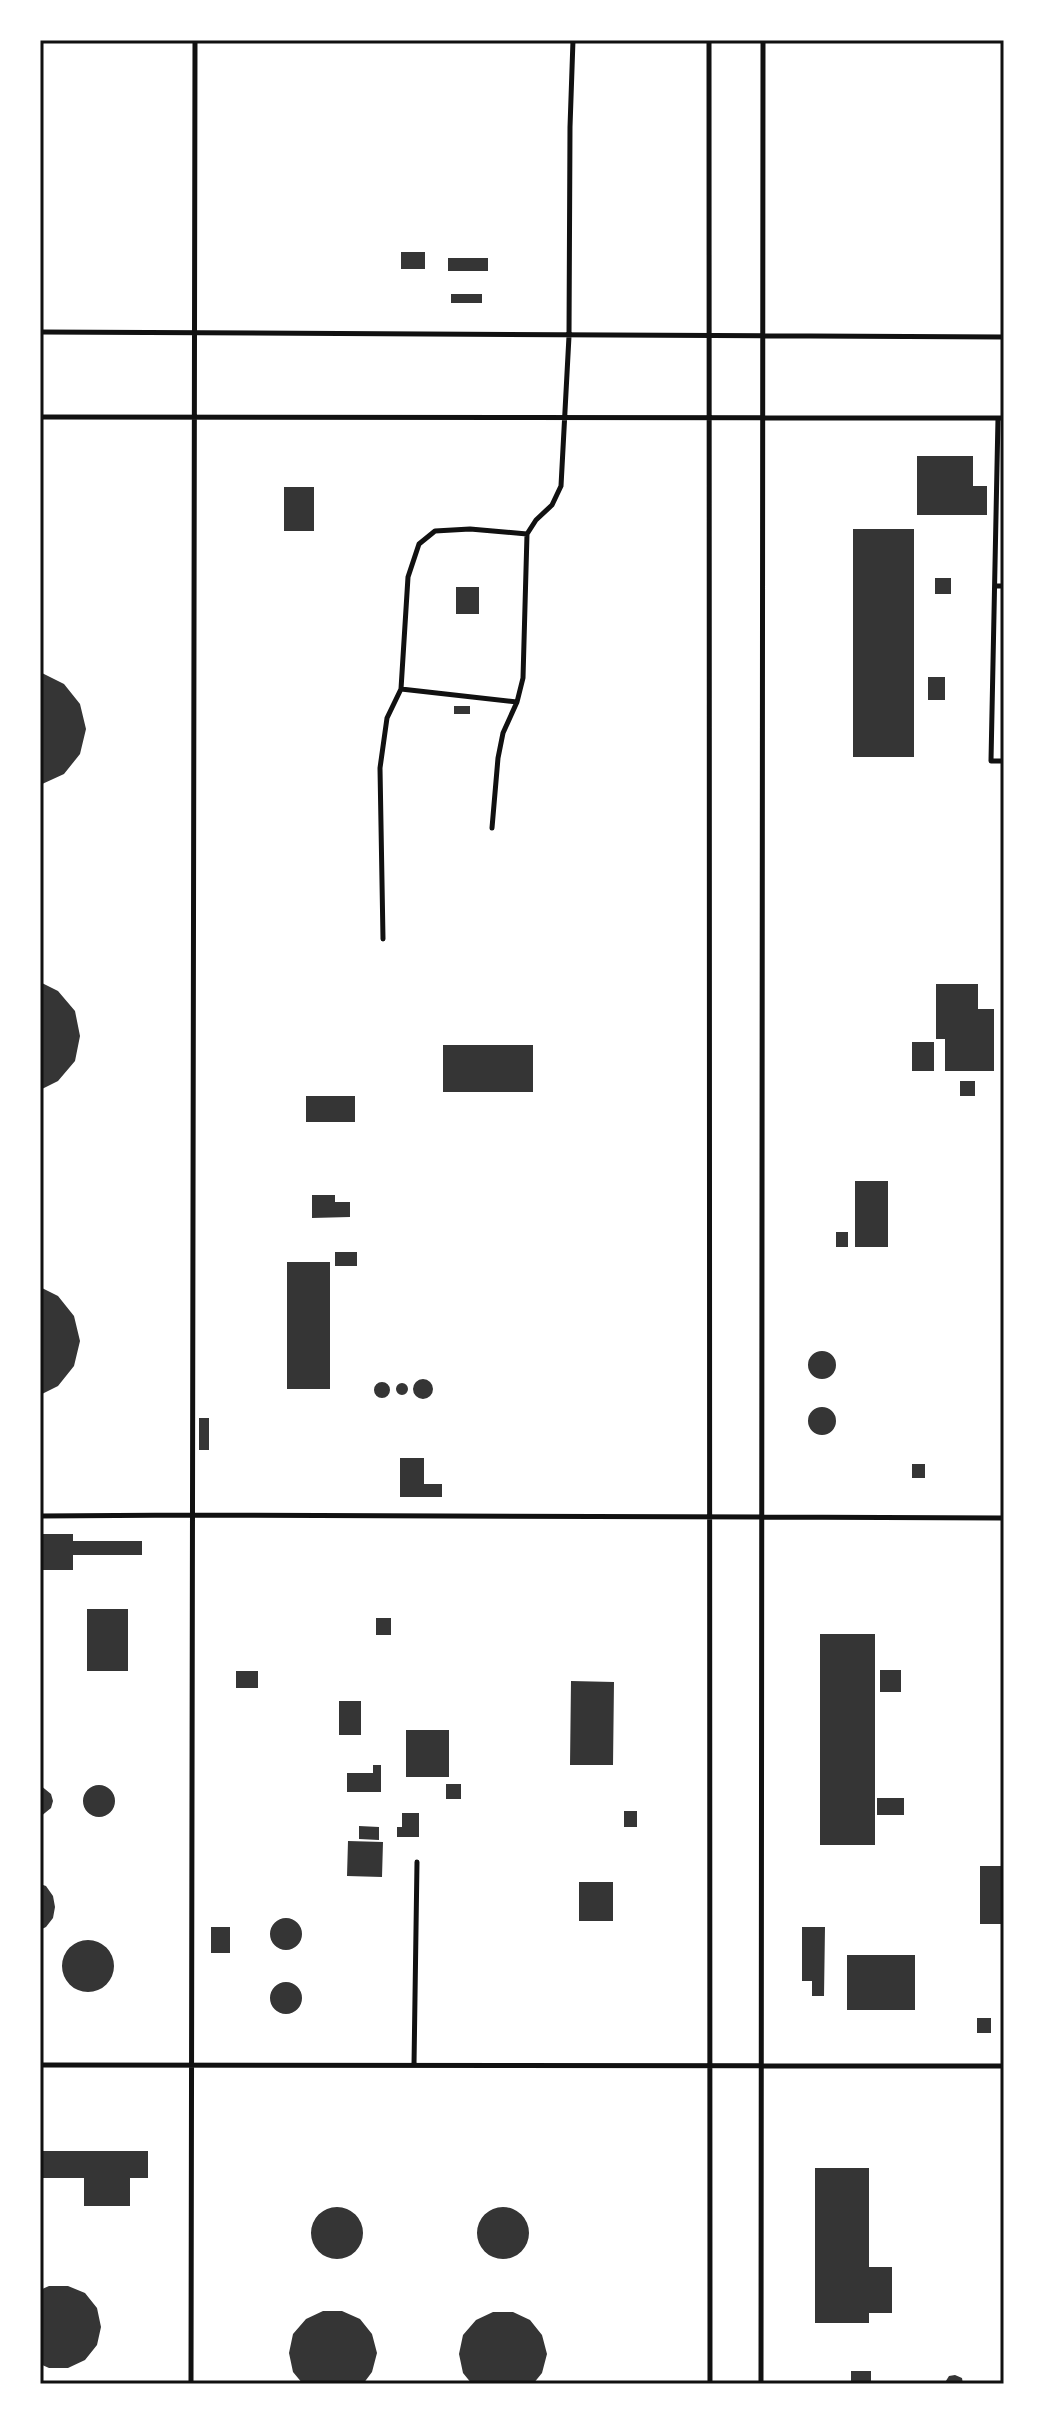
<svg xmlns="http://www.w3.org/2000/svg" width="1044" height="2424" font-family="Mulish,sans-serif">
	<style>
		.building { fill: #353535 }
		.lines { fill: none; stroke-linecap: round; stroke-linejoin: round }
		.service { stroke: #111; stroke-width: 5 }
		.neatline { fill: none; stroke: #111; stroke-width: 3 }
	</style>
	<rect width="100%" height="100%" fill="#fff"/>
	<path class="building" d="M401 252H425V269H401Z
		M448 258H488V271H448Z
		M451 294H482V303H451Z
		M917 456H973V486H987V515H917Z
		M284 487H314V531H284Z
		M853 529H914V757H853Z
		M935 578H951V594H935Z
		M456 587H479V614H456Z
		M40 672 64 684 80 704 86 729 80 754 64 774 40 785Z
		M928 677H945V700H928Z
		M454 706H470V714H454Z
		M40 982 58 991 75 1011 80 1036 75 1061 58 1081 40 1090Z
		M936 984H978V1009H994V1071H945V1039H936Z
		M912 1042H934V1071H912Z
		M443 1045H533V1092H443Z
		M960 1081H975V1096H960Z
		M306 1096H355V1122H306Z
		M855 1181H888V1247H855Z
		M312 1195H335V1202H350V1217L312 1218Z
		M836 1232H848V1247H836Z
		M335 1252H357V1266H335Z
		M287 1262H330V1389H287Z
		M40 1287 58 1296 74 1316 80 1341 74 1366 58 1386 40 1395Z
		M808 1365a14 14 0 1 1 28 0a14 14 0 1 1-28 0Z
		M413 1389a10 10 0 1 1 20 0a10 10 0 1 1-20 0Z
		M374 1390a8 8 0 1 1 16 0a8 8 0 1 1-16 0Z
		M396 1389a6 6 0 1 1 12 0a6 6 0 1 1-12 0Z
		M808 1421a14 14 0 1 1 28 0a14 14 0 1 1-28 0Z
		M199 1418H209V1450H199Z
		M400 1458H424V1484H442V1497H400Z
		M912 1464H925V1478H912Z
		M40 1534H73V1541H142V1555H73V1570H40Z
		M87 1609H128V1671H87Z
		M376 1618H391V1635H376Z
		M820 1634H875V1845H820Z
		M880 1670H901V1692H880Z
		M236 1671H258V1688H236Z
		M571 1681 614 1682 613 1765H570Z
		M339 1701H361V1735H339Z
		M406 1730H449V1777H406Z
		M373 1765H381V1792H347V1773H373Z
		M446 1784H461V1799H446Z
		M83 1801a16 16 0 1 1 32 0a16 16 0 1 1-32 0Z
		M40 1785 51 1794 53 1801 51 1808 40 1817Z
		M877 1798H904V1815H877Z
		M624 1811H637V1827H624Z
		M402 1813H419V1837H397V1827H402Z
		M359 1826 379 1827V1840L359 1839Z
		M348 1841 383 1842 382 1877 347 1876Z
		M980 1866H1004V1924H980Z
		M579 1882H613V1921H579Z
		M40 1884 46 1886 53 1896 55 1907 53 1918 46 1927 40 1930Z
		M270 1934a16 16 0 1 1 32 0a16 16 0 1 1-32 0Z
		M211 1927H230V1953H211Z
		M802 1927H825L824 1996H812V1981H802Z
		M62 1966a26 26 0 1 1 52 0a26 26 0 1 1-52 0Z
		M847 1955H915V2010H847Z
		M270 1998a16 16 0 1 1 32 0a16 16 0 1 1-32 0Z
		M977 2018H991V2033H977Z
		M40 2151H148V2178H130V2206H84V2178H40Z
		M815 2168H869V2267H892V2313H869V2323H815Z
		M477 2233a26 26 0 1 1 52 0a26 26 0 1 1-52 0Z
		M311 2233a26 26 0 1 1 52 0a26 26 0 1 1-52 0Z
		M49 2286H68L85 2293 97 2308 101 2327 97 2345 85 2360 68 2368H49L40 2364V2290Z
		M323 2311H342L360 2319 372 2334 377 2353 372 2372 363 2384H303L293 2372 289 2353 293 2334 306 2319Z
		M493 2312H513L530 2320 542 2335 547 2354 542 2373 533 2384H472L463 2373 459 2354 463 2335 476 2320Z
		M851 2371H871V2384H851Z
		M955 2375 962 2378 963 2384H944L949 2376Z"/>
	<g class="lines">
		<path class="service" d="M709 40 710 2384
			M40 332 1004 337
			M40 417C361 420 683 415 1004 418
			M998 418 991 761H1004
			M995 586H1004
			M401 689 517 702
			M492 828 498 758 503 733 517 702 523 678 527 534 536 520 552 505 561 486 569 336 570 127 573 40
			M383 939 380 768 387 718 401 689 408 577 419 544 435 531 470 529 527 534
			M40 1516 193 1515 1004 1518
			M40 2065 1004 2066
			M414 2065 417 1862
			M191 2384 195 40
			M761 2384 763 40"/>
	</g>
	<rect width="1044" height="2424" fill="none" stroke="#ffffff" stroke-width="84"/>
	<rect x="42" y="42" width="960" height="2340" class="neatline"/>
</svg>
